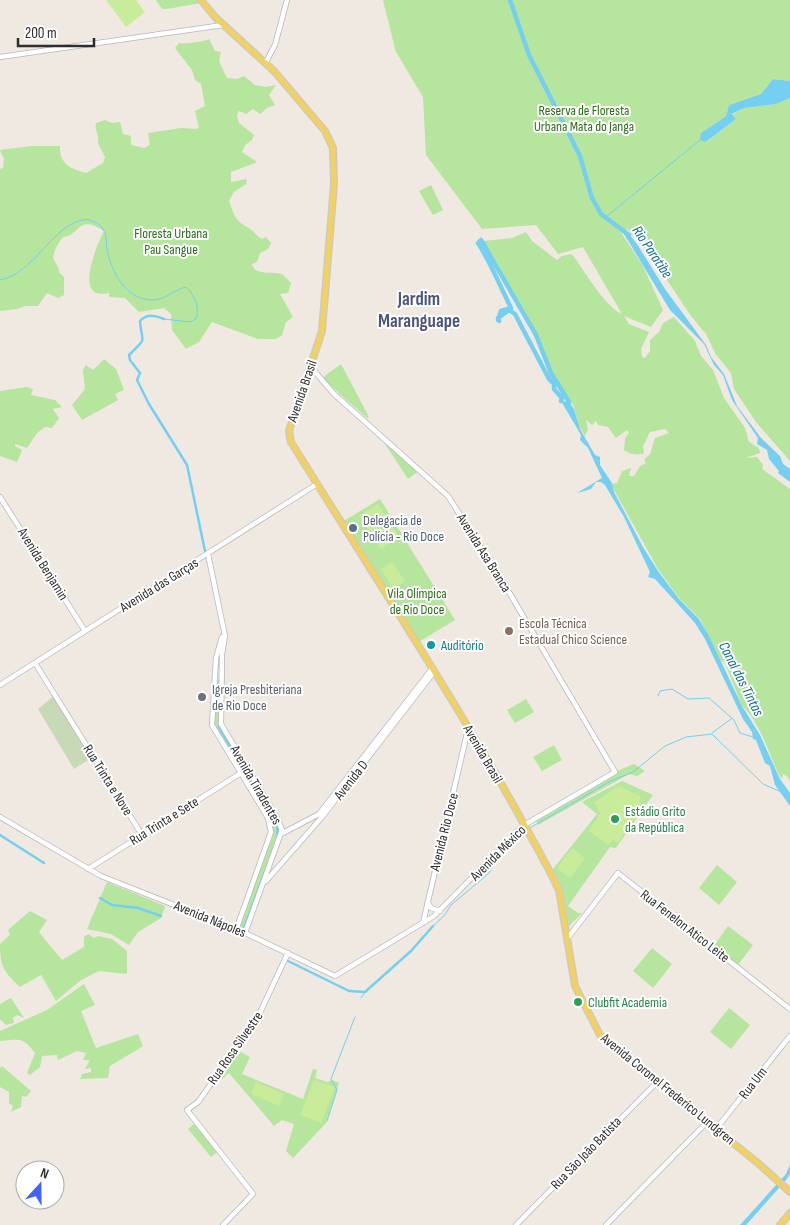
<svg xmlns="http://www.w3.org/2000/svg" width="790" height="1225" font-family="'Sofia Sans Condensed',sans-serif">
	<style>
		.green { fill: #b6e59e }
		.cemetery { fill: #c8d9b8 }
		.pitch { fill: #c9ec9a }
		.water { fill: #75cff0 }
		.lines { fill: none; stroke-linecap: round; stroke-linejoin: round }
		.stream { stroke: #75cff0; stroke-width: 1 }
		.canal { stroke: #75cff0; stroke-width: 2.5 }
		.river { stroke: #75cff0; stroke-width: 4.5 }
		.secondary-casing { stroke: #b4b7c1; stroke-width: 6 }
		.primary-casing { stroke: #c9c9c9; stroke-width: 8 }
		.secondary { stroke: #fff; stroke-width: 4.5 }
		.primary { stroke: #f2d163; stroke-width: 5.5 }
		.service-dot { fill: #5c6f8a; stroke: #fff; stroke-width: 2 }
		.education-dot { fill: #8d6e63; stroke: #fff; stroke-width: 2 }
		.culture-dot { fill: #0f9aa8; stroke: #fff; stroke-width: 2 }
		.worship-dot { fill: #6b7280; stroke: #fff; stroke-width: 2 }
		.leisure-dot { fill: #2e9e5b; stroke: #fff; stroke-width: 2 }
		.labels { text-anchor: middle; dominant-baseline: central; stroke-width: 4; stroke-linejoin: round; paint-order: stroke }
		.park-label { font-size: 14px; fill: #2c6e1b; stroke: #fff }
		.street-label { font-size: 14px; fill: #2e2e2e; stroke: #fff }
		.service-label { font-size: 14px; fill: #4e5e75; stroke: #fff; text-anchor: start }
		.education-label { font-size: 14px; fill: #785e54; stroke: #fff; text-anchor: start }
		.culture-label { font-size: 14px; fill: #0d838f; stroke: #fff; text-anchor: start }
		.worship-label { font-size: 14px; fill: #5b616d; stroke: #fff; text-anchor: start }
		.leisure-label { font-size: 14px; fill: #27864d; stroke: #fff; text-anchor: start }
		.water-label { font-size: 15px; font-style: italic; fill: #0d6fa3; stroke: #fff }
		.district-label { font-size: 19px; font-weight: bold; fill: #4d5680; stroke: #fff }
	</style>
	<rect width="100%" height="100%" fill="#efe9e1"/>
	<path class="green" d="M156 0H199L201 3 167 9H162Z
		M383 0H790V81L773 79 761 94 729 105 726 116 701 133V139L707 142 736 119 732 115 744 108 776 104 790 98V461L756 422 734 389 731 373 715 353 706 334 691 316 649 253 627 229 623 231 622 234 643 266 663 310 651 327 624 316 629 324 649 332 641 349 642 357 645 358 650 351V340L659 332 663 323 674 317 695 341 701 356 713 370 724 398 745 428 749 442 759 448 760 453 746 458 757 457 763 465 762 469 790 489V783L788 777 783 774 782 779 778 773C770 755 757 717 742 706L725 663 721 661 700 619 679 598 658 569 614 490 612 484 617 483 622 471 631 468 629 476H634L640 466 646 463 644 460 650 454 655 438 669 433 665 429 650 432 643 446 644 453C639 456 628 454 624 450L625 438 629 433 627 430 616 438 608 427 598 425 596 421 592 425 586 420 588 429 585 436 579 426 574 407 552 373 536 335 503 281 483 241 512 238 526 232 532 241 557 260 562 256 572 254C583 269 606 308 622 314L583 247 558 254 536 225 482 229 426 155 423 97 396 52Z
		M209 39 215 51 221 52 219 61 227 78 237 79 244 76 255 85 266 87 276 85 269 95 275 105 267 108 260 114 253 109 246 114 239 111 237 115 239 123 254 135 252 140 245 145 242 152 257 162 231 172V182L247 179 246 184 234 192 229 201C236 219 233 218 250 229 255 232 256 236 262 239L266 237 271 243 268 249 260 253 257 262 252 264C254 276 272 271 281 274 284 275 289 281 291 283L288 293 280 294 293 317 286 322 282 335 276 339H258L212 322 199 342 186 349 172 330 171 314 164 308 139 312 125 298 109 297V293C72 302 97 245 104 231 77 213 80 236 63 237 59 242 51 255 54 260 57 266 59 266 59 272L64 277V295L58 298 47 293 38 306H25L17 309 0 311V169L3 168 4 159 0 150 32 146H60C59 164 71 169 86 173L103 163 105 157 98 143C100 136 94 131 96 123L105 120 112 123 120 122 123 134 131 136V145L144 148 150 145 148 133 181 128 196 129 199 127 195 111 205 106 201 84 195 80 192 70 175 48 179 43C185 44 204 42 209 39Z
		M431 185 443 210 433 215 419 191Z
		M104 359 116 369 124 390 115 394 118 400 82 420 72 405 85 389 83 370 86 365 93 370Z
		M341 364 369 417 367 418 322 378Z
		M27 387 33 389 31 395 55 400 62 407 53 409 59 418 52 428 45 427 37 433 27 448 15 444V446L22 450 17 462 0 456V391Z
		M380 436 420 470 408 479Z
		M380 499 455 620 417 643 342 522Z
		M220 679 221 725 281 829 246 930 238 927 273 836 272 821 216 727 212 718 214 683Z
		M526 699 534 712 515 723 507 710Z
		M554 745 562 760 542 771 533 757Z
		M634 764 645 771 637 776 629 774 538 825 535 819 617 771Z
		M622 781 653 795 616 848 610 847 568 906 578 913H582L569 926 563 890 553 869 597 814 582 802Z
		M717 865 737 882 719 905 699 888Z
		M107 882 165 906 161 918 138 932 129 945 111 934 87 929Z
		M30 911 47 920 39 932 62 960 84 947V937L88 934 94 938 98 936 112 939 127 951V974L99 971 81 980 56 1001 41 975 20 987C4 972 0 967 0 944L10 935 8 930Z
		M728 926 753 945 738 965 714 946Z
		M652 948 672 964 653 988 633 971Z
		M84 984 95 1005 81 1011 96 1048 138 1034 143 1046 110 1066 108 1078 80 1079 82 1074 91 1072V1068L85 1069 90 1060H83L86 1053 77 1051 58 1060 57 1055 42 1056 40 1067 30 1075 27 1073 35 1053C22 1036 19 1040 0 1041V1031L47 1010Z
		M11 998 24 1018 17 1015 13 1018 14 1023 6 1025 0 1019V1004Z
		M729 1008 750 1025 731 1049 710 1032Z
		M237 1050 250 1057 242 1074 303 1099 313 1069 317 1070 315 1078 327 1082 332 1080 339 1083 326 1123 293 1158 286 1151 294 1124 282 1120 274 1126 229 1073 200 1098Z
		M2 1066 31 1091 26 1097 22 1096 21 1107 11 1112 13 1106 9 1103V1092L0 1087V1068Z
		M194 1124 217 1152 211 1157 188 1129Z"/>
	<path class="cemetery" d="M55 695 93 757 74 769 38 709Z"/>
	<path class="pitch" d="M106 0H136L145 12 126 27Z
		M378 504 399 537 381 549 359 516Z
		M392 562 405 581 393 588 381 569Z
		M619 786 640 796V805L638 806 643 807 617 844 614 840 608 845 589 831 600 813 597 806 593 803Z
		M572 848 585 858 570 878 557 868Z
		M314 1080 335 1087 321 1123 300 1115Z
		M256 1082 284 1094 279 1106 251 1094Z"/>
	<path class="water" d="M773 79 790 81V98L776 104 744 108 732 114 736 119 706 142 700 140 701 133 726 116 729 105 761 94Z
		M626 230 637 244 665 289 706 345 711 357 724 374 737 406 761 438 780 456 783 464 790 469V482L778 473 779 471 769 459 767 450 757 444 758 438 732 400 723 375 714 365 704 344 670 310 624 234Z
		M561 401 569 402 574 409 580 429 595 455 600 457V465L612 483 614 492 643 547 658 571 679 599 699 619 709 636 742 706 760 735 780 779 790 793V806L775 785 770 766 765 763 756 740 753 739 752 732 743 719 705 639 695 623 655 579 648 577 650 572 624 517 605 485 601 482H596L591 489 577 493 602 478 588 448 580 440 581 435Z
		M790 1165V1174L786 1180 746 1225H740L786 1174Z"/>
	<g class="lines">
		<path class="stream" d="M606 217 700 140
			M0 280C35 273 50 228 82 220 89 218 101 223 104 231 107 236 106 244 107 250 112 273 125 298 151 300 164 301 173 290 186 287 195 295 200 308 196 319L190 322 164 319
			M658 696 660 691 672 689 688 699 709 698 734 720 740 733 753 737
			M712 733 731 719
			M528 829 609 782 633 772 665 746 686 737 712 734 763 784 779 791
			M433 926 444 916 451 905 488 874 496 862 525 832
			M361 998 365 992
			M327 1121 337 1090 331 1079 355 1017"/>
		<path class="canal" d="M164 319C156 316 147 313 140 321 142 345 148 336 129 355L130 360 140 373 137 380 149 404 187 465 205 551
			M219 727 277 826 278 837
			M0 835 44 863
			M100 898 112 905 138 908 161 916
			M244 928 268 864
			M284 959 349 991 365 992 411 951 433 926"/>
		<path class="river" d="M510 0 529 55 580 156 592 198 601 214 629 235
			M561 401 562 398 554 389V384L549 379 515 314 509 310 498 318 499 321 498 320 501 311 511 308C500 286 491 263 478 243L481 240 536 335 551 373 569 402"/>
		<g class="secondary-casing">
			<path id="secondary" d="M0 57 223 25
				M266 62 275 45 287 0
				M0 497 85 631
				M208 554 225 636 222 654 221 724 276 816 282 830 245 933
				M222 637 216 658 212 725 268 818 271 832 236 930
				M35 663 142 835
				M0 685 317 484
				M0 817 101 876 245 933 335 976 434 916 524 825 615 772 506 587 448 496 334 394 310 366
				M281 834 319 814 432 669
				M88 869 241 773
				M266 881 322 817 434 672
				M428 903 431 908 440 911
				M423 923 468 729
				M567 939 618 873 790 1009
				M716 1129 790 1036
				M223 1225 253 1194 187 1110 198 1102 256 1021 288 953
				M516 1225 657 1082
				M606 1225 707 1122"/>
		</g>
		<g class="primary-casing">
			<path id="primary" d="M201 0 215 17 274 71 325 131 333 148 334 184 322 331 289 431 291 442C379 584 471 723 549 870L559 890 575 986 600 1035 759 1164 790 1192
				M780 1225 790 1213"/>
		</g>
		<use href="#secondary" class="secondary"/>
		<use href="#primary" class="primary"/>
	</g>
	<circle class="service-dot" cx="353" cy="528" r="5"/>
	<circle class="education-dot" cx="509" cy="631" r="5"/>
	<circle class="culture-dot" cx="431" cy="645" r="5"/>
	<circle class="worship-dot" cx="202" cy="697" r="5"/>
	<g class="leisure-dot">
		<circle cx="615" cy="819" r="5"/>
		<circle cx="578" cy="1002" r="5"/>
	</g>
	<g class="labels">
		<g class="park-label">
			<text x="584" y="110">Reserva de Floresta<tspan x="584" dy="16">Urbana Mata do Janga</tspan></text>
			<text x="171" y="233">Floresta Urbana<tspan x="171" dy="16">Pau Sangue</tspan></text>
			<text x="417" y="593">Vila Olímpica<tspan x="417" dy="16">de Rio Doce</tspan></text>
		</g>
		<g class="street-label">
			<text transform="translate(302 391) rotate(-71)">Avenida Brasil</text>
			<text transform="translate(484 553) rotate(58)">Avenida Asa Branca</text>
			<text transform="translate(43 564) rotate(58)">Avenida Benjamin</text>
			<text transform="translate(159 585) rotate(-32)">Avenida das Garças</text>
			<text transform="translate(483 754) rotate(60)">Avenida Brasil</text>
			<text transform="translate(108 780) rotate(58)">Rua Trinta e Nove</text>
			<text transform="translate(351 780) rotate(-52)">Avenida D</text>
			<text transform="translate(256 785) rotate(60)">Avenida Tiradentes</text>
			<text transform="translate(164 821) rotate(-32)">Rua Trinta e Sete</text>
			<text transform="translate(444 832) rotate(-76)">Avenida Rio Doce</text>
			<text transform="translate(498 853) rotate(-45)">Avenida México</text>
			<text transform="translate(210 919) rotate(22)">Avenida Nápoles</text>
			<text transform="translate(685 926) rotate(38)">Rua Fenelon Atico Leite</text>
			<text transform="translate(235 1048) rotate(-55)">Rua Rosa Silvestre</text>
			<text transform="translate(753 1083) rotate(-52)">Rua Um</text>
			<text transform="translate(668 1089) rotate(39)">Avenida Coronel Frederico Lundgren</text>
			<text transform="translate(586 1153) rotate(-46)">Rua São João Batista</text>
		</g>
		<g class="service-label">
			<text x="363" y="520">Delegacia de<tspan x="363" dy="16">Polícia - Rio Doce</tspan></text>
		</g>
		<g class="education-label">
			<text x="519" y="623">Escola Técnica<tspan x="519" dy="16">Estadual Chico Science</tspan></text>
		</g>
		<g class="culture-label">
			<text x="441" y="645">Auditório</text>
		</g>
		<g class="worship-label">
			<text x="212" y="689">Igreja Presbiteriana<tspan x="212" dy="16">de Rio Doce</tspan></text>
		</g>
		<g class="leisure-label">
			<text x="625" y="811">Estádio Grito<tspan x="625" dy="16">da República</tspan></text>
			<text x="588" y="1002">Clubfit Academia</text>
		</g>
		<g class="water-label">
			<text transform="translate(652 252) rotate(56)">Rio Paratibe</text>
			<text transform="translate(741 679) rotate(63)">Canal das Tintas</text>
		</g>
		<g class="district-label">
			<text x="419" y="299">Jardim<tspan x="419" dy="22">Maranguape</tspan></text>
		</g>
	</g>
	<g transform="translate(40 1185) rotate(21)"><circle r="24" fill="#ffffff" stroke="#ababab"/>
	<path d="M0-4L9 19L0 12L-9 19Z" fill="#4264fb"/>
	<text y="-8" font-size="14" font-weight="bold" text-anchor="middle" fill="#2e2e2e">N</text>
	</g>
	<path d="M18 38v8h76v-8" fill="none" stroke="#2e2e2e" stroke-width="2.5"/>
	<text x="25" y="38" font-size="15" fill="#2e2e2e" stroke="#ffffff" stroke-width="4" paint-order="stroke">200 m</text>
</svg>
